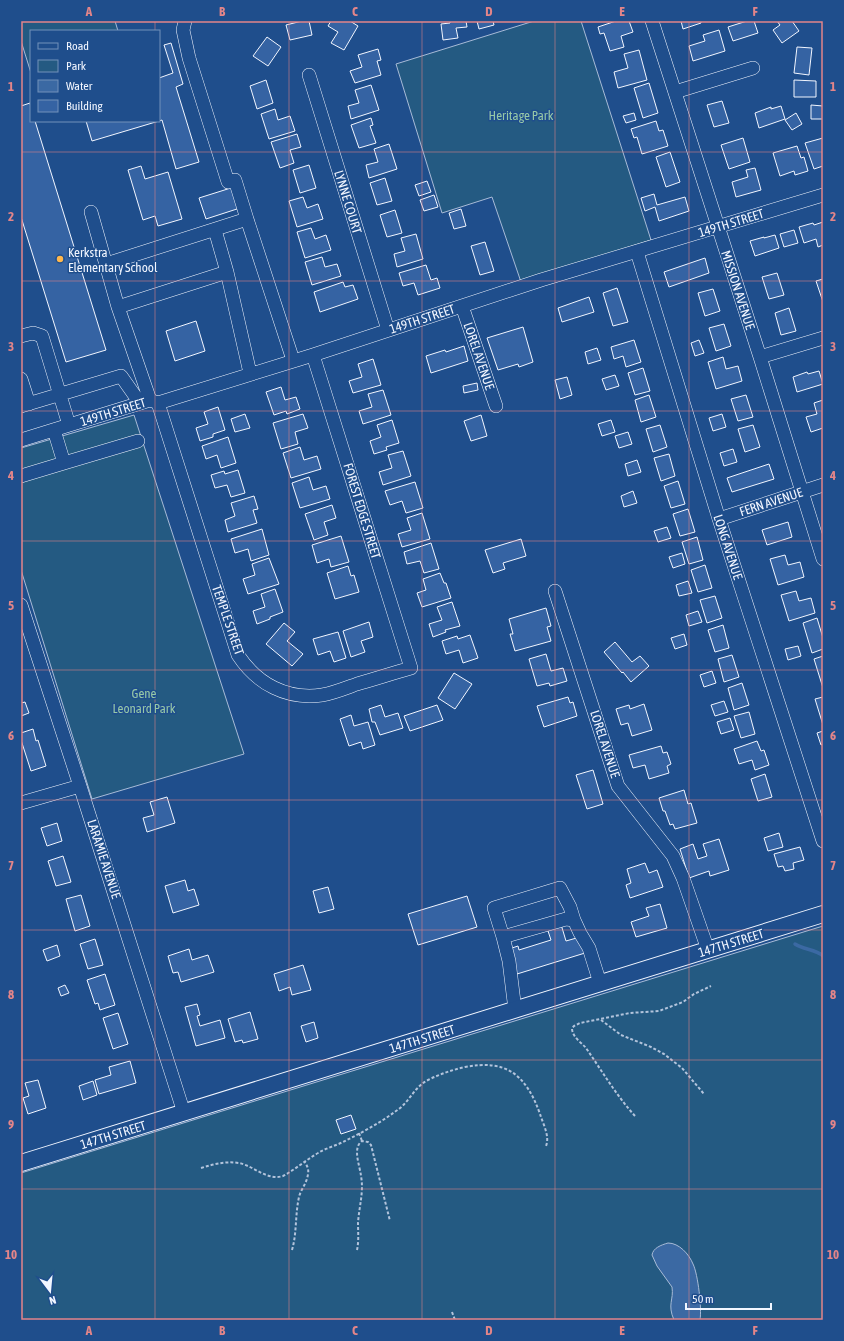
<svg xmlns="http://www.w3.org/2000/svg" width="844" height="1341" font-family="'Asap Condensed',sans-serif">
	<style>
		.green { fill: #245a82; stroke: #a8bbd7 }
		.water { fill: #3b69a3; stroke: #a8bbd7 }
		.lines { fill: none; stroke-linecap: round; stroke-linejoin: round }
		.stream { stroke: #3b69a3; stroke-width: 3.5 }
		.building { fill: #3563a3; stroke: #f2f6ff }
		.minor-casing { stroke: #f2f6ff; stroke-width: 14 }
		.major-casing { stroke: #f2f6ff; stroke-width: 18 }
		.path { stroke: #b3c4dc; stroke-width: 2; stroke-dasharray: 3 2; stroke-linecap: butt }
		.minor { stroke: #1f4e8c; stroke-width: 13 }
		.major { stroke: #1f4e8c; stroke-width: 16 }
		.grid { fill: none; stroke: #e38589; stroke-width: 1; stroke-opacity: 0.55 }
		.poi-dot { fill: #ffb74d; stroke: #1f4e8c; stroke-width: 1.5 }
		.labels { text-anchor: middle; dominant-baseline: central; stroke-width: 3; stroke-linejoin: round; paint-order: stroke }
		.park-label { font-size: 13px; fill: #97c8a6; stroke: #1f4e8c }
		.street-label { font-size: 13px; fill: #f2f6ff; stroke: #1f4e8c }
		.poi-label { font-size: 13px; fill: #f2f6ff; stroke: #1f4e8c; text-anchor: start }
		.neatline { fill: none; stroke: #e38589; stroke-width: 1.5 }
		.grid-label { font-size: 13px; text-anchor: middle; font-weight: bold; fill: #e38589 }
	</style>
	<rect width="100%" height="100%" fill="#1f4e8c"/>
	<path class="green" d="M21 21H115L118 31H31V73L21 41Z
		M534 21H581L651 240 521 282 492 197 442 213 396 64Z
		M134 415 244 754 92 799 21 570V448Z
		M823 926V1320H21V1173Z"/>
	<path class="water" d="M668 1243C679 1243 689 1254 693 1264 698 1274 702 1309 700 1320H674C667 1304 674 1300 672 1287L657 1266 652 1255C653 1248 661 1245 668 1243Z"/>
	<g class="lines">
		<path class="stream" d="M795 944C804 950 815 949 823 956"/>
	</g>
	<path class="building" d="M302 21H309L312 35 290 40 286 25Z
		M331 21H350L358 26 344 50 331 43 338 32 328 26Z
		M450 21H466L467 27 456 28 458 38 443 40 441 24 450 23Z
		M477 21H493L494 25 479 29Z
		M616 21H629L633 32 621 36 624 47 610 51 604 33 600 34 598 27Z
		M681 21H701V23L683 29Z
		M747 21H754L758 33 733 41 728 27Z
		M777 21H792L799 31 782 43 773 30 780 25Z
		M719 30 725 51 693 61 689 46 705 41 703 35Z
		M267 37 281 47 268 66 253 56Z
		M171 43 183 84 176 87 199 162 176 169 162 120 159 121V78L173 73 164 45Z
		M797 47 812 48 809 75 794 73Z
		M378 49 381 60 377 61 381 75 355 83 350 71 362 67 358 55Z
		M639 50 647 80 618 88 614 72 628 68 624 54Z
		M266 80 273 103 257 109 250 86Z
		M794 80 816 81V97H794Z
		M649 83 658 113 643 118 634 88Z
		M371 85 379 110 351 119 348 106 359 103 355 90Z
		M722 101 729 123 714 127 707 105Z
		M30 103 31 108V121H35L106 350 66 362 21 217V106Z
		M811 105 823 106V119H811Z
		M781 106 785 119 759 128 755 113 771 107V109Z
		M275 109 278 120 290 116 295 131 269 139 261 114Z
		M634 113 636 120 626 123 623 116Z
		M796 113 802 124 792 130 785 120Z
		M371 118 373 125 370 126 376 143 359 148 351 125Z
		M86 121H159L92 141Z
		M656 121 659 131 663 130 668 146 642 154 637 137 634 138 631 129Z
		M297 134 301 147 290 150 294 163 280 168 271 142Z
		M743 138 750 162 729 169 721 145Z
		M823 138V166L814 169 805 143Z
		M389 144 397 169 369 178 366 165 378 162 374 149Z
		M797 146 801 158 804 157 808 171 795 175 794 171 780 176 773 153Z
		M670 152 680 182 666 187 656 157Z
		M309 165 316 188 300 193 293 170Z
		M141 166 145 179 168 172 182 219 158 226 155 216 143 220 128 170Z
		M755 168 761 190 736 197 732 182 748 177 746 170Z
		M385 178 392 201 377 205 370 183Z
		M427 181 431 192 419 196 415 185Z
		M234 187 240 208 206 219 199 198Z
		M654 194 657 205 685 197 689 211 659 221 655 207 645 211 641 198Z
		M434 195 438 207 424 211 420 200Z
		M303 197 307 208 318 204 323 219 297 227 289 201Z
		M461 209 466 226 454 229 449 213Z
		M395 210 402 233 387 237 380 215Z
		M823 222V245L818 247 816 239 804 243 799 227 813 223 814 225Z
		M311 228 315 239 326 235 331 250 305 258 297 232Z
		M794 230 798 243 784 247 780 234Z
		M416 234 423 259 397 267 394 254 405 251 401 238Z
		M775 235 779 248 755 256 750 241 764 237V238Z
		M485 242 494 271 480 275 471 246Z
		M322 257 325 267 337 264 341 276 312 285 305 262Z
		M705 258 709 273 669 287 664 272Z
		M426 265 431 280 437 278 440 288 418 295 414 283 403 286 399 273Z
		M777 273 784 295 769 299 762 277Z
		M823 279V302L816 281Z
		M343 282 345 287 353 285 358 299 320 312 314 292Z
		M617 288 628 322 613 326 603 293Z
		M713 289 720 311 705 316 698 293Z
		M589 297 594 312 562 322 558 308Z
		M789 308 796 331 781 335 775 313Z
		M196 321 205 351 175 361 166 331Z
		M724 324 731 346 716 351 709 328Z
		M523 327 533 362 519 367 518 364 498 370 487 338Z
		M634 340 641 362 626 367 623 356 614 359 611 347Z
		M699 340 704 353 695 356 691 343Z
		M464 346 468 361 431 373 426 356 445 350 446 352Z
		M597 348 601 360 588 364 585 352Z
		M723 357 726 369 738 366 742 381 716 389 708 362Z
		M373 359 381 385 353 393 349 381 362 377 358 364Z
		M643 368 650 391 635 395 628 373Z
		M819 371 823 384 797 392 793 377 807 372 808 374Z
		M615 375 619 386 606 390 602 379Z
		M567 377 572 395 560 399 555 380Z
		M477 383 478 390 464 393 463 386Z
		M281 387 285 400 296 397 300 409 287 414 286 411 274 415 266 392Z
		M383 390 391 415 363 424 359 411 372 407 368 394Z
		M649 395 656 417 641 422 635 400Z
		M746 395 753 417 738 421 731 399Z
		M823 400V428L811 432 806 417 817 414 814 403Z
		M218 407 225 430 213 434V437L200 441 196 428 208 424 204 412Z
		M245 414 250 428 235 432 231 419Z
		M303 414 308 428 295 432 298 444 281 449 273 423Z
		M722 414 726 427 713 431 709 418Z
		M481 415 487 436 471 441 464 421Z
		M392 420 399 443 386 447 387 450 374 454 370 441 381 437 377 425Z
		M611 420 615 432 602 436 598 424Z
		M660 425 667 447 653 452 646 429Z
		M753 425 760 447 745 452 738 429Z
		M628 432 632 444 619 448 615 436Z
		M228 437 236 463 221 468 217 455 206 459 202 446Z
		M300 447 304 460 317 456 321 469 291 478 283 453Z
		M733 449 737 462 724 466 720 453Z
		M403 451 411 476 383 485 379 472 392 468 388 455Z
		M669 454 675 476 661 481 654 458Z
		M637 460 641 472 628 476 625 464Z
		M769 464 774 479 732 492 727 478Z
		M238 470 245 493 231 497 227 485 215 488 211 475 224 471 225 474Z
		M309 477 313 490 326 486 330 499 300 508 292 483Z
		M678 481 685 504 671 508 664 486Z
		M415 482 423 508 406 513 402 501 390 505 385 491Z
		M633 491 637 503 624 507 621 496Z
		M254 496 258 509 253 510 257 523 228 532 225 520 235 516 231 503Z
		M332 505 336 518 324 522 328 535 314 540 305 514Z
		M688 509 695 532 680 536 673 514Z
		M422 513 430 539 402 547 398 534 411 530 407 518Z
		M788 522 792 537 767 545 762 530Z
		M667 527 671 538 658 542 654 531Z
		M262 529 269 555 251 561 248 549 235 553 231 539Z
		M341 536 349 562 331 567 329 559 317 563 312 545Z
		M697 537 703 560 689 564 682 542Z
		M521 539 526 556 503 563 505 569 493 573 485 550Z
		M431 543 439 569 424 573 420 561 407 564 404 552Z
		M682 553 685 564 673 568 669 557Z
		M785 555 788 565 800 562 804 577 778 585 770 559Z
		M269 558 279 584 248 594 243 579 255 575 252 564Z
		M705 565 712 588 698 592 691 570Z
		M348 566 351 576 354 575 359 592 335 599 327 573Z
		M440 573 444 583H446L451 598 422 607 417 593 426 590 423 579Z
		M688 581 692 593 679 596 676 585Z
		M275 589 283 612 270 617V619L257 624 253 611 265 607 261 594Z
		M796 591 799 601 811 598 815 613 789 621 781 595Z
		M715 596 722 618 707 623 700 600Z
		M452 602 460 626 445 630 446 632 433 637 429 624 442 620 437 607Z
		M546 608 551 626 547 627 551 641 515 651 510 634H513L509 619Z
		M698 611 702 622 689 626 686 615Z
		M817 618 823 638V649L812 653 803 623Z
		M369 622 373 637 361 641 365 652 351 657 343 631Z
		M284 623 295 632 287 641 303 654 292 666 266 644Z
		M723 625 729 648 715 652 708 630Z
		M338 632 346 658 334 662 330 651 318 655 313 639Z
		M684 634 687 645 675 649 671 638Z
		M470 635 478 658 463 663 459 650 446 654 442 641 457 636 458 639Z
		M615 642 632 662 640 656 649 666 631 682 623 672 622 673 604 652Z
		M798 646 801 656 788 660 785 649Z
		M546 654 551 671 563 668 567 681 550 686 549 683 537 686 529 659Z
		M732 655 739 677 724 682 718 659Z
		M823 656V688L814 659Z
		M712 671 716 683 704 687 700 675Z
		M454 673 472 684 455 709 438 698Z
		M742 683 749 705 734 710 728 688Z
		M568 697 570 703 573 702 577 716 544 727 537 706Z
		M823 697V725L815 699Z
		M724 701 728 712 715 716 711 705Z
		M25 702 29 713 21 716V703Z
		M644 704 652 730 632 736 628 723 621 725 616 709 629 705 630 709Z
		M381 705 385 717 398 713 403 728 380 735 375 722H372L369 709Z
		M437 705 443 720 410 731 404 716Z
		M749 712 755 734 741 738 734 716Z
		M351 715 354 726 368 722 375 745 363 749 361 742 349 746 340 719Z
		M730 718 734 730 721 734 717 722Z
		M33 729 36 741 38 740 46 766 31 771 21 740V733Z
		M823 731V744L821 745 817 733Z
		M757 741 761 751 764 750 769 765 755 770 752 760 739 764 734 749Z
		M661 746 663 753 667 752 671 764 667 766 669 773 649 779 645 765 633 768 629 755Z
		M593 770 603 804 587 809 576 775Z
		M765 774 772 797 758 801 751 779Z
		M684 790 688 804 691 803 697 823 675 829 673 824 670 825 665 811H663L659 798Z
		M167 797 175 823 147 832 143 818 154 815 150 802Z
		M57 823 62 841 47 846 41 828Z
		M779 833 783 847 768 851 764 838Z
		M719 839 729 870 710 876 709 871 689 878 680 849 693 844 698 859 707 856 703 844Z
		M800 847 804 860 793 863 794 869 785 871 783 866 778 867 774 854Z
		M63 856 71 882 56 886 48 861Z
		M645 863 649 873 657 870 663 887 630 898 626 885 631 883 627 869Z
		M185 880 188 891 194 889 199 905 173 913 165 886Z
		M328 887 334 909 319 913 313 891Z
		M81 895 90 926 75 931 66 899Z
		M467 896 477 927 418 945 408 914Z
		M660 904 667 928 636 937 631 922 649 916 646 908Z
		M560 921 566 941 580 937 585 953 517 974 509 949 518 946 519 950 551 940 546 925Z
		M95 939 103 965 88 969 80 944Z
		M57 945 60 956 47 961 43 950Z
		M189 949 192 960 208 955 214 972 181 982 178 972 173 973 168 956Z
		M303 965 311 990 292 995 290 987 279 991 274 974Z
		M105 974 115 1005 100 1010 98 1003 95 1004 87 980Z
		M65 985 69 993 61 996 58 988Z
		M197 1004 200 1015 197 1016 200 1026 220 1020 225 1038 196 1046 185 1007Z
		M250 1012 258 1039 243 1043 242 1040 235 1042 228 1019Z
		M118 1013 128 1044 113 1049 103 1018Z
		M314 1022 318 1038 306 1042 301 1026Z
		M130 1061 136 1083 99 1094 95 1080 111 1075 109 1067Z
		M38 1080 46 1108 28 1114 23 1098 29 1096 25 1083Z
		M93 1081 97 1095 83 1100 79 1086Z
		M351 1115 356 1129 341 1134 336 1120Z"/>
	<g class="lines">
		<g class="minor-casing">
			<path id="minor" d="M652 21 760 357 823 559
				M309 75 388 330
				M675 92 753 68
				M91 212 118 307 150 400
				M247 219 293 360
				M215 230 227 272 250 373
				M637 252 719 519 823 841
				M106 264 247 219 235 180 228 182 189 58 183 30 185 21
				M462 306 496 406
				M118 307 227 272
				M21 336 33 333 42 336 69 425
				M760 357 823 338
				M21 379 29 404
				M158 403 238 655C257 684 287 700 322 695 334 693 346 688 357 684 375 679 393 673 411 668L313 355
				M21 406 121 376 140 403
				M21 440 150 400 158 403 313 355 541 280 823 195
				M64 463 138 441
				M21 476 64 463 54 430
				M719 519 823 485
				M555 591 618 786 673 856 683 878 708 950
				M21 605 80 786 184 1113
				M21 803 80 786
				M503 937 494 908 560 888 570 907 574 920
				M515 1010 509 961 503 937 566 919 574 920 580 933 589 948 600 983"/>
		</g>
		<g class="major-casing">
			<path id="major" d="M21 1163 823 914"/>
		</g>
		<path class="path" d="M601 1020 621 1035 651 1047 664 1054 682 1068 704 1094
			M635 1116C616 1095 602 1071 586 1048 581 1042 572 1037 572 1028L574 1026 580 1023 630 1013 659 1011 683 1002 694 994 711 986
			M359 1133 362 1141
			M201 1168C214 1164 226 1161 239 1163 254 1166 267 1181 283 1176 296 1169 306 1160 318 1153 326 1148 335 1146 343 1142 361 1133 380 1123 396 1111 409 1103 414 1087 428 1080 440 1074 452 1070 465 1067 507 1059 526 1075 540 1114 543 1124 550 1136 546 1146
			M292 1250C297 1233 295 1215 299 1197 301 1189 307 1183 308 1174 309 1169 307 1166 305 1162
			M357 1250C359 1241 358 1232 358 1223 359 1207 364 1192 361 1176 360 1166 352 1148 362 1141L368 1142 371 1145 390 1221
			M452 1312 455 1320"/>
		<use href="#minor" class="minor"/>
		<use href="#major" class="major"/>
	</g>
	<path class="grid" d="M155 21V31M289 21V1320M422 21V1320M555 21V1320M689 21V1320M155 121V1320M21 152H823M21 281H823M21 411H823M21 541H823M21 670H823M21 800H823M21 930H823M21 1060H823M21 1189H823"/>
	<circle class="poi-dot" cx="60" cy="259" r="4"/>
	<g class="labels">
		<g class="park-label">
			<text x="521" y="115">Heritage Park</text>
			<text x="144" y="693">Gene<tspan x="144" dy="15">Leonard Park</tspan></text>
		</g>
		<g class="street-label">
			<text transform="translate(348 202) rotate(73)">LYNNE COURT</text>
			<text transform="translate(731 223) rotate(-17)">149TH STREET</text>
			<text transform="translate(738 290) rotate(72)">MISSION AVENUE</text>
			<text transform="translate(422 319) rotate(-18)">149TH STREET</text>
			<text transform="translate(479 356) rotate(71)">LOREL AVENUE</text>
			<text transform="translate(113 412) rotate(-17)">149TH STREET</text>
			<text transform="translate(771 502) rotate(-18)">FERN AVENUE</text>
			<text transform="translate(362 511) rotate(73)">FOREST EDGE STREET</text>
			<text transform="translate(728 547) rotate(72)">LONG AVENUE</text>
			<text transform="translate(228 620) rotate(71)">TEMPLE STREET</text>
			<text transform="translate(605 744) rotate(72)">LOREL AVENUE</text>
			<text transform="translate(104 859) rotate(72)">LARAMIE AVENUE</text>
			<text transform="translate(731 943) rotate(-17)">147TH STREET</text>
			<text transform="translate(422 1039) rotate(-17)">147TH STREET</text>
			<text transform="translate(113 1135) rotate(-17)">147TH STREET</text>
		</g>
		<g class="poi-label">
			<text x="68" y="252">Kerkstra<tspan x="68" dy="15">Elementary School</tspan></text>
		</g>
	</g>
	<rect width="844" height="1341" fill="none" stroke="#1f4e8c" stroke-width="44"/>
	<rect x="30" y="30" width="130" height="92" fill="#1f4e8c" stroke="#7391ba"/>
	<rect x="38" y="43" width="20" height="6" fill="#1f4e8c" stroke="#7391ba"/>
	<text x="66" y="50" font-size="12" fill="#f2f6ff">Road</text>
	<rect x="38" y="60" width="20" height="12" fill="#245a82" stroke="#7391ba"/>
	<text x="66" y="70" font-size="12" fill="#f2f6ff">Park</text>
	<rect x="38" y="80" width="20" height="12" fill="#3b69a3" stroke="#7391ba"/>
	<text x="66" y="90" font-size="12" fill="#f2f6ff">Water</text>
	<rect x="38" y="100" width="20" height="12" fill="#3563a3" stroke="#7391ba"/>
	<text x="66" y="110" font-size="12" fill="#f2f6ff">Building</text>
	<g transform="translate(50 1291) rotate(164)" stroke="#1f4e8c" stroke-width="3" paint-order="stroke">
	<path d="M0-3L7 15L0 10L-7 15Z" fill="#f2f6ff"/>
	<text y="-6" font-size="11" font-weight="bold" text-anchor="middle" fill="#f2f6ff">N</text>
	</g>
	<path d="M686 1303v6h85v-6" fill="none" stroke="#f2f6ff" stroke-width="2"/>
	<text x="692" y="1303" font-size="12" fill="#f2f6ff" stroke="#1f4e8c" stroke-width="3" paint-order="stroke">50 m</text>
	<rect x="22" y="22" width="800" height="1297" class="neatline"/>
	<g class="grid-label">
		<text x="89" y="16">A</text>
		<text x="222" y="16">B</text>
		<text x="355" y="16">C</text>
		<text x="489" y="16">D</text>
		<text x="622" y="16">E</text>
		<text x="755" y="16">F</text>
		<text x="11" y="91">1</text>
		<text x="833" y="91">1</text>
		<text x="11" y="221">2</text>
		<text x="833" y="221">2</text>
		<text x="11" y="351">3</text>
		<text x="833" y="351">3</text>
		<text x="11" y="480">4</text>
		<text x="833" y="480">4</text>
		<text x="11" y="610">5</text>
		<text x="833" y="610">5</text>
		<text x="11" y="740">6</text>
		<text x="833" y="740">6</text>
		<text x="11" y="870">7</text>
		<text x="833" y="870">7</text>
		<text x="11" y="999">8</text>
		<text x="833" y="999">8</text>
		<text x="11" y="1129">9</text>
		<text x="833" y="1129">9</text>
		<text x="11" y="1259">10</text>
		<text x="833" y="1259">10</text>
		<text x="89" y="1335">A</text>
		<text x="222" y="1335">B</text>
		<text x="355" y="1335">C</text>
		<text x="489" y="1335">D</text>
		<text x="622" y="1335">E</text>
		<text x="755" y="1335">F</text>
	</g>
</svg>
